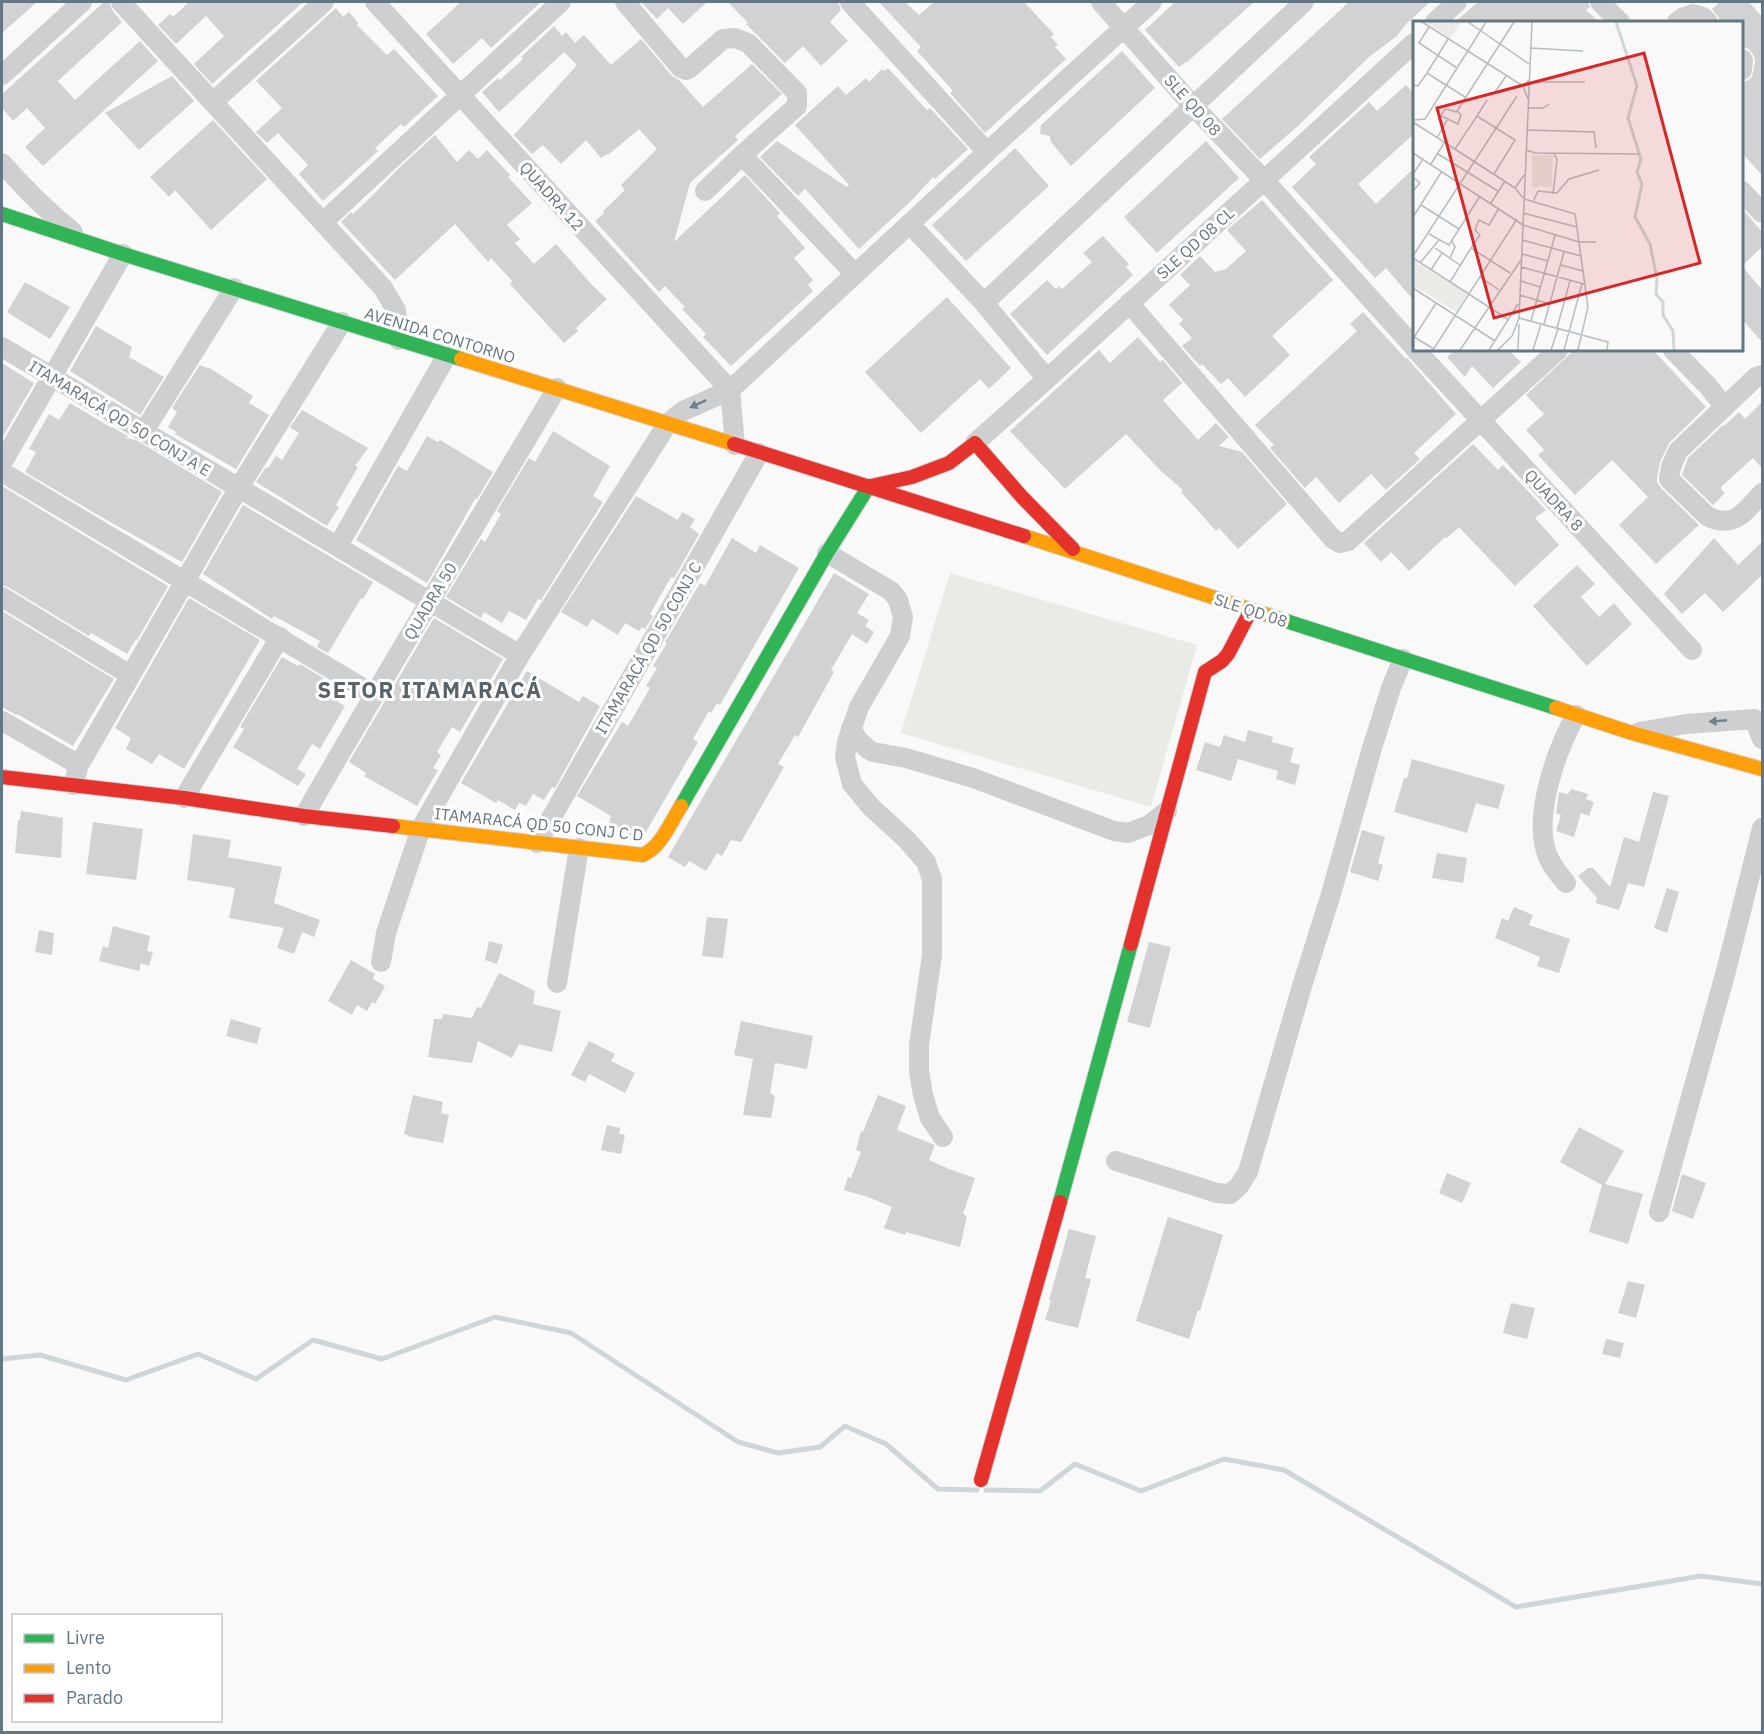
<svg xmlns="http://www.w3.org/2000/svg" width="1764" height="1734" font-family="'IBM Plex Sans',sans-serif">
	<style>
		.green { fill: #e8ebe6 }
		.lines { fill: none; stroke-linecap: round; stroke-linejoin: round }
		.stream { stroke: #ced6d9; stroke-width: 5 }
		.building { fill: #d0d2d3 }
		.fast-casing { stroke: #d5d6d7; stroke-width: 16 }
		.slow-casing { stroke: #d5d6d7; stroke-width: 16 }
		.jam-casing { stroke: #d5d6d7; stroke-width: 16 }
		.street { stroke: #cecfd0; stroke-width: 20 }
		.fast { stroke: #30b455; stroke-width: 14 }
		.slow { stroke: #ff9f0a; stroke-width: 14 }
		.jam { stroke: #e5322d; stroke-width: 14 }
		.oneway { fill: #707f8b }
		.labels { text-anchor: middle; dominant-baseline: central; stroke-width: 6; stroke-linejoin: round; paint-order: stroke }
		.street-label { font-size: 16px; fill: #657683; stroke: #fff }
		.district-label { font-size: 22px; font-weight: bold; letter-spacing: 1.5px; fill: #57646e; stroke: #fff }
		.inset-river { fill: none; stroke: #ced6d9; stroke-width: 3 }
		.inset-road { fill: none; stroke: #b5bdc3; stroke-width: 1.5 }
		.view { fill: #d62828; fill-opacity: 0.15; stroke: #d62828; stroke-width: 3 }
		.inset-edge { fill: none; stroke: #657683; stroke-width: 3 }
	</style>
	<rect width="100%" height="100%" fill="#f9f9f9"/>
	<path class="green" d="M950 573 1197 645 1151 807 901 733Z"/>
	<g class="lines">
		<path class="stream" d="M2 1359 40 1355 126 1380 198 1354 256 1379 313 1340 382 1359 495 1317 571 1333 738 1442 778 1453 820 1447 845 1426 886 1444 938 1489 977 1490
			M986 1490 1040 1491 1075 1464 1141 1491 1224 1459 1284 1470 1516 1607 1701 1576 1762 1584"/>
	</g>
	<path class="building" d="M2 2H37L2 33Z
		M104 2H109L112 10 122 22 58 81 75 100 140 41 158 61 43 166 25 147 45 128 27 108 13 121 2 108V94Z
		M189 2H303L212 84 194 64 224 36 206 16 176 44 158 25 170 14 173 17Z
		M461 2H541L491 48 482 38 453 64 426 34Z
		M641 2H707L683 24 668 8 657 19Z
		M728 2H838L841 10 830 22 848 41 821 66 803 46 785 63 746 24 748 23Z
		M879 2H905L919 15 934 2H1024L1054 34 1051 37 1058 45 1055 47 1066 59 985 133 950 93 953 91 917 51 921 47Z
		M1175 2H1254L1186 63 1185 62 1179 67 1145 30Z
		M1349 2H1430L1406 24 1397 36 1369 57 1299 125 1260 159 1222 119Z
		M1478 2H1588L1590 7 1586 10 1599 22H1455Z
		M1720 2H1749L1762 17V175L1742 153V82L1747 81 1752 77 1755 62 1754 56 1749 49 1742 47V22H1720L1719 18 1712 9Z
		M336 8 343 17 349 12 358 23 357 25 387 55 394 49 438 96 404 127 401 124 375 148 378 151 323 201 299 174 308 165 278 133 267 143 256 132 282 108 256 81Z
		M554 26 562 36 566 32 575 43 584 35 611 65 641 39 672 76 679 80 703 107 752 64 782 94 735 136 738 140 690 183 674 242 745 175 780 213 777 216 805 248 794 258 813 280 808 285 813 291 731 366 703 337 706 334 682 309 685 307 665 286 659 292 595 221 604 213 603 211 625 190 621 185 657 149 639 129 608 155 607 154 601 158 586 140 561 164 543 145 532 154 514 135 577 65 564 52 499 112 482 92 498 78 500 80 523 59 521 57Z
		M1122 51 1155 88 1071 166 1051 142 1050 136 1040 134 1041 125Z
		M888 68 927 110 930 108 968 149 935 179 933 177 911 201 859 249 805 189 798 196 760 157 777 141 847 187 849 185 795 125 838 86 846 95 866 78 869 82 882 69 884 71Z
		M172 76 194 101 139 150 105 113Z
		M1406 85 1414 94V134L1358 184 1376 204 1414 168V301L1386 268 1375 278 1292 187 1316 164 1309 157 1369 102 1377 111Z
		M213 120 267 179 211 230 175 190 169 197 150 177Z
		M435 135 457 162 469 150 478 159 487 150 510 175 508 177 532 203 507 225 520 239 515 243 534 264 556 244 592 285 607 299 576 328 578 331 564 343 510 284 512 281 491 258 488 262 455 224 395 280 341 222 351 212 353 214 372 196 399 168Z
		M1206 141 1239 178 1157 253 1124 217Z
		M1015 148 1049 186 966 261 932 225Z
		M1262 200 1333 280 1272 336 1290 355 1245 397 1228 378 1221 384 1202 364 1200 366 1182 346 1192 338 1179 324 1183 320 1169 305 1190 285 1180 275 1200 256 1215 272 1226 269 1246 251 1227 230Z
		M1742 208 1762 232V247L1742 266Z
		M1103 236 1129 264 1126 267 1133 275 1047 355 1010 314 1047 280 1056 289 1059 286 1062 289 1092 262 1083 253Z
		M1742 266 1762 290V342L1742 319Z
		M25 282 70 307 50 339 7 312Z
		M947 297 1011 368 989 389 980 379 921 433 865 372Z
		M1363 312 1406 359 1407 358 1456 414 1414 453 1420 459 1386 490 1371 474 1339 503 1316 477 1305 488 1270 448 1274 445 1255 425 1357 331 1350 324Z
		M96 326 132 347 129 357 164 377 140 415 70 371Z
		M1138 337 1160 362 1163 360 1182 383 1163 400 1198 440 1216 423 1229 437 1219 446 1242 452 1287 504 1238 549 1219 528 1216 531 1181 492 1183 490 1162 472 1126 434 1065 489 1010 431 1099 350 1110 363Z
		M1455 350H1509L1521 362 1493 388 1472 366 1465 377 1447 357Z
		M1574 350H1653L1706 407 1669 443 1660 462 1657 477V482L1661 488 1699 525 1656 564 1619 525 1648 497 1612 460 1575 495 1538 455 1544 450 1526 430 1544 414 1526 395Z
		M2 363 34 383 2 438Z
		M200 365 207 368 208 367 253 396 249 403 269 415 236 469 175 434 176 432 168 427 177 412 172 408Z
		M1762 402V468L1753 458 1721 487V489L1725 493 1713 505 1682 475 1688 458 1723 425 1724 426 1739 412 1745 419Z
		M70 403 112 428V427L128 436 126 438 136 440 222 492 182 562 103 518 25 472 36 452 29 449 49 414 59 420Z
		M302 410 368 448 355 466 358 467 336 505 339 507 327 526 256 482 266 467 268 468 276 456 282 460 299 433 290 427Z
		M553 431 610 466 593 496 603 502 541 600 538 599 526 620 509 611 502 623 484 612 481 618 446 597 481 539 485 542 501 514 497 511 529 458 535 462Z
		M427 436 438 442 440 440 493 472 477 499H475L427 583 356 540 398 466 407 471Z
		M1473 444 1498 470 1503 465 1546 510 1535 518 1559 545 1515 586 1459 527 1447 538 1445 537 1409 571 1391 552 1381 562 1364 543Z
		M2 486 168 586 137 640 136 639 127 654 91 633 89 636 8 587 2 585Z
		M636 496 678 520 682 512 695 519 690 527 699 534 674 578 671 577 650 614 653 616 645 629 642 627 639 631 625 623 618 635 592 619 587 627 561 612Z
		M243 505 373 582 363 599 361 598 328 653 317 647 320 641 274 616 272 619 203 574Z
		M732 538 756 553 760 545 799 568 720 705 717 703 711 713 709 711 693 739 698 742 646 832 640 838 633 837 609 823 611 816 577 796 622 722 628 726 650 688 646 686 657 668 653 666 667 643 665 642 700 583 705 586Z
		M1714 538 1738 565 1762 542V575L1723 612 1705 593 1682 614 1664 594Z
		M1577 565 1595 584 1581 597 1599 617 1614 603 1632 624 1587 666 1533 606Z
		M834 573 869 594 857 613 869 620 865 626 874 632 867 644 852 634 831 670 834 672 798 737 795 735 778 764 784 767 741 842 731 840 722 856 717 853 706 871 689 861 685 867 668 857Z
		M189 598 260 640 184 769 159 754 152 764 126 749 131 738 115 728Z
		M2 611 114 679 73 746 17 714 16 715 2 707Z
		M434 618 503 659 460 732 452 727 437 752 441 755 433 768 438 770 417 806 364 776 366 773 349 762Z
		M282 657 298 666 300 664 345 691 338 702 345 706 320 749 312 744 297 769 306 774 298 786 233 747 244 729 240 727Z
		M527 671 579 702 583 696 600 706 555 788 552 787 544 800 533 794 526 806 519 803 515 810 498 800 496 803 461 783Z
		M1248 730 1273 737 1272 742 1294 748 1290 762 1300 765 1295 785 1276 779 1278 771 1238 759 1231 781 1196 770 1205 742 1220 747 1224 735 1245 742Z
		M1412 759 1505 785 1498 809 1476 803 1467 833 1394 812 1404 778H1407Z
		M1571 789 1588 794 1586 799 1594 802 1589 816 1581 813 1574 837 1556 831 1561 815 1556 813 1559 792 1568 794Z
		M1653 792 1669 796 1644 887 1628 883 1619 910 1596 903 1597 898 1578 876 1588 868H1593L1610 887 1624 837 1639 842Z
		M21 811 63 818 61 858 15 853 18 820H20Z
		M93 822 143 829 136 880 86 874Z
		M1362 830 1385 837 1378 863 1383 865 1378 881 1350 872Z
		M193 834 231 840 228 857 282 867 274 903 320 920 314 937 302 932 294 954 277 948 284 928 229 918 235 888 187 880Z
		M1437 853 1467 858 1463 883 1432 878Z
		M1667 888 1679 892 1667 933 1654 928Z
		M1514 907 1533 915 1529 925 1570 939 1559 973 1537 966 1540 957 1495 938 1502 918 1508 921Z
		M707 917 728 919 723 958 702 956Z
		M113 926 150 936 147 951 153 952 149 966 141 963 139 971 99 961 103 946 108 948Z
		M39 930 54 933 52 955 35 952Z
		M489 941 503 945 497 964 485 960Z
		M1149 942 1171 947 1150 1028 1127 1022Z
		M351 960 375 974 373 979 385 986 375 1004 372 1002 367 1011 357 1005 352 1015 328 1001Z
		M499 973 535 991 533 1004 561 1011 552 1052 519 1044 512 1058 478 1041 472 1063 428 1057 434 1019H442L443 1014 472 1018 477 1007 481 1008Z
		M231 1019 261 1028 257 1044 226 1036Z
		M741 1021 813 1036 807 1069 775 1063 770 1093 775 1096 771 1118 743 1115 753 1059 734 1055Z
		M589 1041 615 1054 611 1061 635 1073 625 1093 589 1074 585 1082 571 1075Z
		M413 1095 443 1102 441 1113 449 1115 443 1143 407 1136 408 1135 404 1134Z
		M878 1095 906 1106 897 1130 935 1145 929 1160 949 1169 975 1178 963 1214 967 1216 960 1247 906 1232 905 1235 884 1228 892 1207 868 1197 844 1190 848 1177 851 1178 861 1152 856 1150 861 1131 863 1132Z
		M607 1125 620 1128 619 1134 625 1135 621 1154 601 1150Z
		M1579 1127 1624 1151 1605 1184 1643 1194 1628 1244 1589 1232 1602 1185 1560 1162Z
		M1447 1173 1471 1183 1462 1203 1439 1193Z
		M1682 1174 1706 1183 1693 1219 1672 1211Z
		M1168 1217 1223 1235 1200 1311 1198 1310 1189 1339 1136 1321Z
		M1069 1229 1096 1236 1085 1278 1091 1279 1078 1328 1045 1320 1051 1301 1049 1300Z
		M1628 1281 1645 1285 1636 1318 1618 1313Z
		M1511 1303 1535 1308 1527 1339 1503 1333Z
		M1606 1339 1624 1343 1620 1358 1602 1354Z"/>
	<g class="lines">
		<g class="fast-casing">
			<path id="fast" d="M2 214 123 254 461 359
				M1283 620 1556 708
				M681 806 827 553 869 486
				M1060 1202 1131 944"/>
		</g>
		<g class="slow-casing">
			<path id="slow" d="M461 359 734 444
				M1024 536 1283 620
				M1556 708 1632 733 1762 769
				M393 826 643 855C662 846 670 823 681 806"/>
		</g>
		<g class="jam-casing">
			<path id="jam" d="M734 444 1024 536
				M871 486 912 477 949 463 975 443 1022 497 1073 549
				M2 777 184 798 304 816 393 826
				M1131 944 1205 672 1222 661 1228 654 1251 610
				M981 1480 1060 1202"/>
		</g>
		<path class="street" d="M121 2 383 288 396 310 399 340
			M375 2 730 390
			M625 2 681 68 686 70 690 68 723 39 735 38 748 43 797 93V106L742 155 855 274
			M850 2 987 152
			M1101 2 1193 106 1264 180 1414 347
			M1600 2 1620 22
			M1435 22 1457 2
			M1677 22 1684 17 1693 14 1703 17 1708 22
			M1742 59 1743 61 1742 70
			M2 75 82 2
			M213 102 324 2
			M2 163C24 188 47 211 73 232
			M705 191 742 155
			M1742 191 1762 213
			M323 222 561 2
			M910 224 984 303 1047 379
			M984 303 1304 2
			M1129 303 1333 539 1340 543 1348 541 1558 350
			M2 347 520 655
			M1416 350 1692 650
			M1673 350 1707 385 1725 407
			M1762 375 1756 377 1678 451 1671 467 1669 479 1707 516C1735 530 1745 511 1762 493
			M730 390 735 445
			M144 431 234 288
			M975 443 1047 379 1414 43
			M2 463 123 254
			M2 472 373 694
			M338 546 447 355
			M827 553 891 591 898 600 903 617 900 636 859 707 847 742 845 757 852 784 871 807 907 840 926 862 932 879V955L919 1045V1071L923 1095 930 1118 943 1137
			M2 597 130 675
			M2 721 79 765
			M851 728 858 740 868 749 873 752 906 758 973 778 1114 831 1128 833 1149 825 1167 811
			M1639 732 1686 724 1754 719 1762 739
			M73 785 79 765 238 489 342 322
			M184 798 280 637
			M304 816C386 672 473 530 557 388
			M537 843 759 453
			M1566 883C1558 873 1549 863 1546 851 1534 812 1557 749 1576 715
			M381 962 386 933 421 828 520 655 668 423 683 411 730 390 987 152 1152 2
			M557 983 579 848
			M1116 1161 1217 1193 1230 1194 1239 1186 1248 1172 1302 986 1331 894 1372 748 1391 688 1403 659
			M1659 1212 1726 971 1762 828"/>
		<use href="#fast" class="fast"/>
		<use href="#slow" class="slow"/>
		<use href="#jam" class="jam"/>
	</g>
	<defs><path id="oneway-solid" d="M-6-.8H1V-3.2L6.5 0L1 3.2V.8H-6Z" transform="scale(1.5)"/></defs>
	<g class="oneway">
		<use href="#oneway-solid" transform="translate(698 404) rotate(155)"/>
		<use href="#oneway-solid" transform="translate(1718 721) rotate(175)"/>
	</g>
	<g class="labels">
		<g class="street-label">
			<text transform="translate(1193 105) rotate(48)">SLE QD 08</text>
			<text transform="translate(552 196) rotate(48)">QUADRA 12</text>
			<text transform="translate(1195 243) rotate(-42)">SLE QD 08 CL</text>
			<text transform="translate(440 335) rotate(17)">AVENIDA CONTORNO</text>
			<text transform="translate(120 418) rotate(31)">ITAMARACÁ QD 50 CONJ A E</text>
			<text transform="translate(1554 500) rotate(47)">QUADRA 8</text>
			<text transform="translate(430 601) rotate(-59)">QUADRA 50</text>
			<text transform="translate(1251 610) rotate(18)">SLE QD 08</text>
			<text transform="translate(648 648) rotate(-60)">ITAMARACÁ QD 50 CONJ C</text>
			<text transform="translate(539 824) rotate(6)">ITAMARACÁ QD 50 CONJ C D</text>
		</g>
		<g class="district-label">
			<text x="430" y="689">SETOR ITAMARACÁ</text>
		</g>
	</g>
	<g transform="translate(1413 21)">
		<rect width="330" height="330" fill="#f9f9f9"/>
		<path d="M119 134H140L139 166H119Z" fill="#e8ebe6"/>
		<path d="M13 1H48L37 17ZM1 240 54 273 43 291 0 264Z" fill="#e8ebe6"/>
		<path class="inset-river" d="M203 1 224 65 215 97 228 138 224 151 229 163 222 196 237 223 244 258 243 273 250 281V294L260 310 261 329"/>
		<path class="inset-road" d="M9 1 110 65M55 1 116 43M16 6 6 22 44 47M118 27 170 30M14 52 35 18M116 61H172M0 64 5 65 14 52 52 76M82 71 93 55M115 78 110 65 116 59M116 87H130L136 83M44 91 32 88 28 95 45 103 48 94 44 90 101 1M64 95 74 79M0 99 12 98 73 1M0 101 102 167M114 109 181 111 183 127M24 117 34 99M42 128 64 95 102 119 81 153M113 129 122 132 226 133M0 132 110 204 166 221H183M25 133 85 170M18 143 31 122M0 153 10 138M0 156 7 162 0 170M140 173 144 138 141 133M110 177 102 167 111 154M111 178 162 193 175 286 165 329M120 181 125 170 144 172 156 158 186 149M78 182 92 160M8 184 46 208M110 192 164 206M0 196 29 150M16 213 36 224 67 175M109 219 168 235M22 227 47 244M58 227 67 214 62 209 66 199 76 204 86 187M109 233 135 240M0 235 104 75M0 237 96 299M37 237 42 226 39 220M7 242 26 219M148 244 170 250M108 246 171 263M18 249 29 232M67 256 86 269M108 260 127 266M37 261 58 227 97 252M0 267 82 320M107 274 137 283M106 297 195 321 194 329M118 300 142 214M131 303 151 231M144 307 157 260M1 316 21 328M0 318 23 282M20 329 104 198M47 329 108 239M76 329 105 283M85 329 99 315 106 297 119 1M105 329 106 303M120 329 128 303M138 329 145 308M151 329 169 263"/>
		<path class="view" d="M231 32 287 242 81 297 24 87Z"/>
		<rect width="330" height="330" class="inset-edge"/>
	</g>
	<rect width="1764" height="1734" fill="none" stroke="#657683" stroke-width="6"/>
	<rect x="12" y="1614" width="210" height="108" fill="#ffffff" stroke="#c1c8cd" stroke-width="1.5"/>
	<rect x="24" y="1634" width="30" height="9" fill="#30b455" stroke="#c1c8cd" stroke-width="1.5"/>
	<text x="66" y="1644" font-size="18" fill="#657683">Livre</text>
	<rect x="24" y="1664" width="30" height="9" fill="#ff9f0a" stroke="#c1c8cd" stroke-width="1.5"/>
	<text x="66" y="1674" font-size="18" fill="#657683">Lento</text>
	<rect x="24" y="1694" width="30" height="9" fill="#e5322d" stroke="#c1c8cd" stroke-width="1.5"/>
	<text x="66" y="1704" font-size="18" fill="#657683">Parado</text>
</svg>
